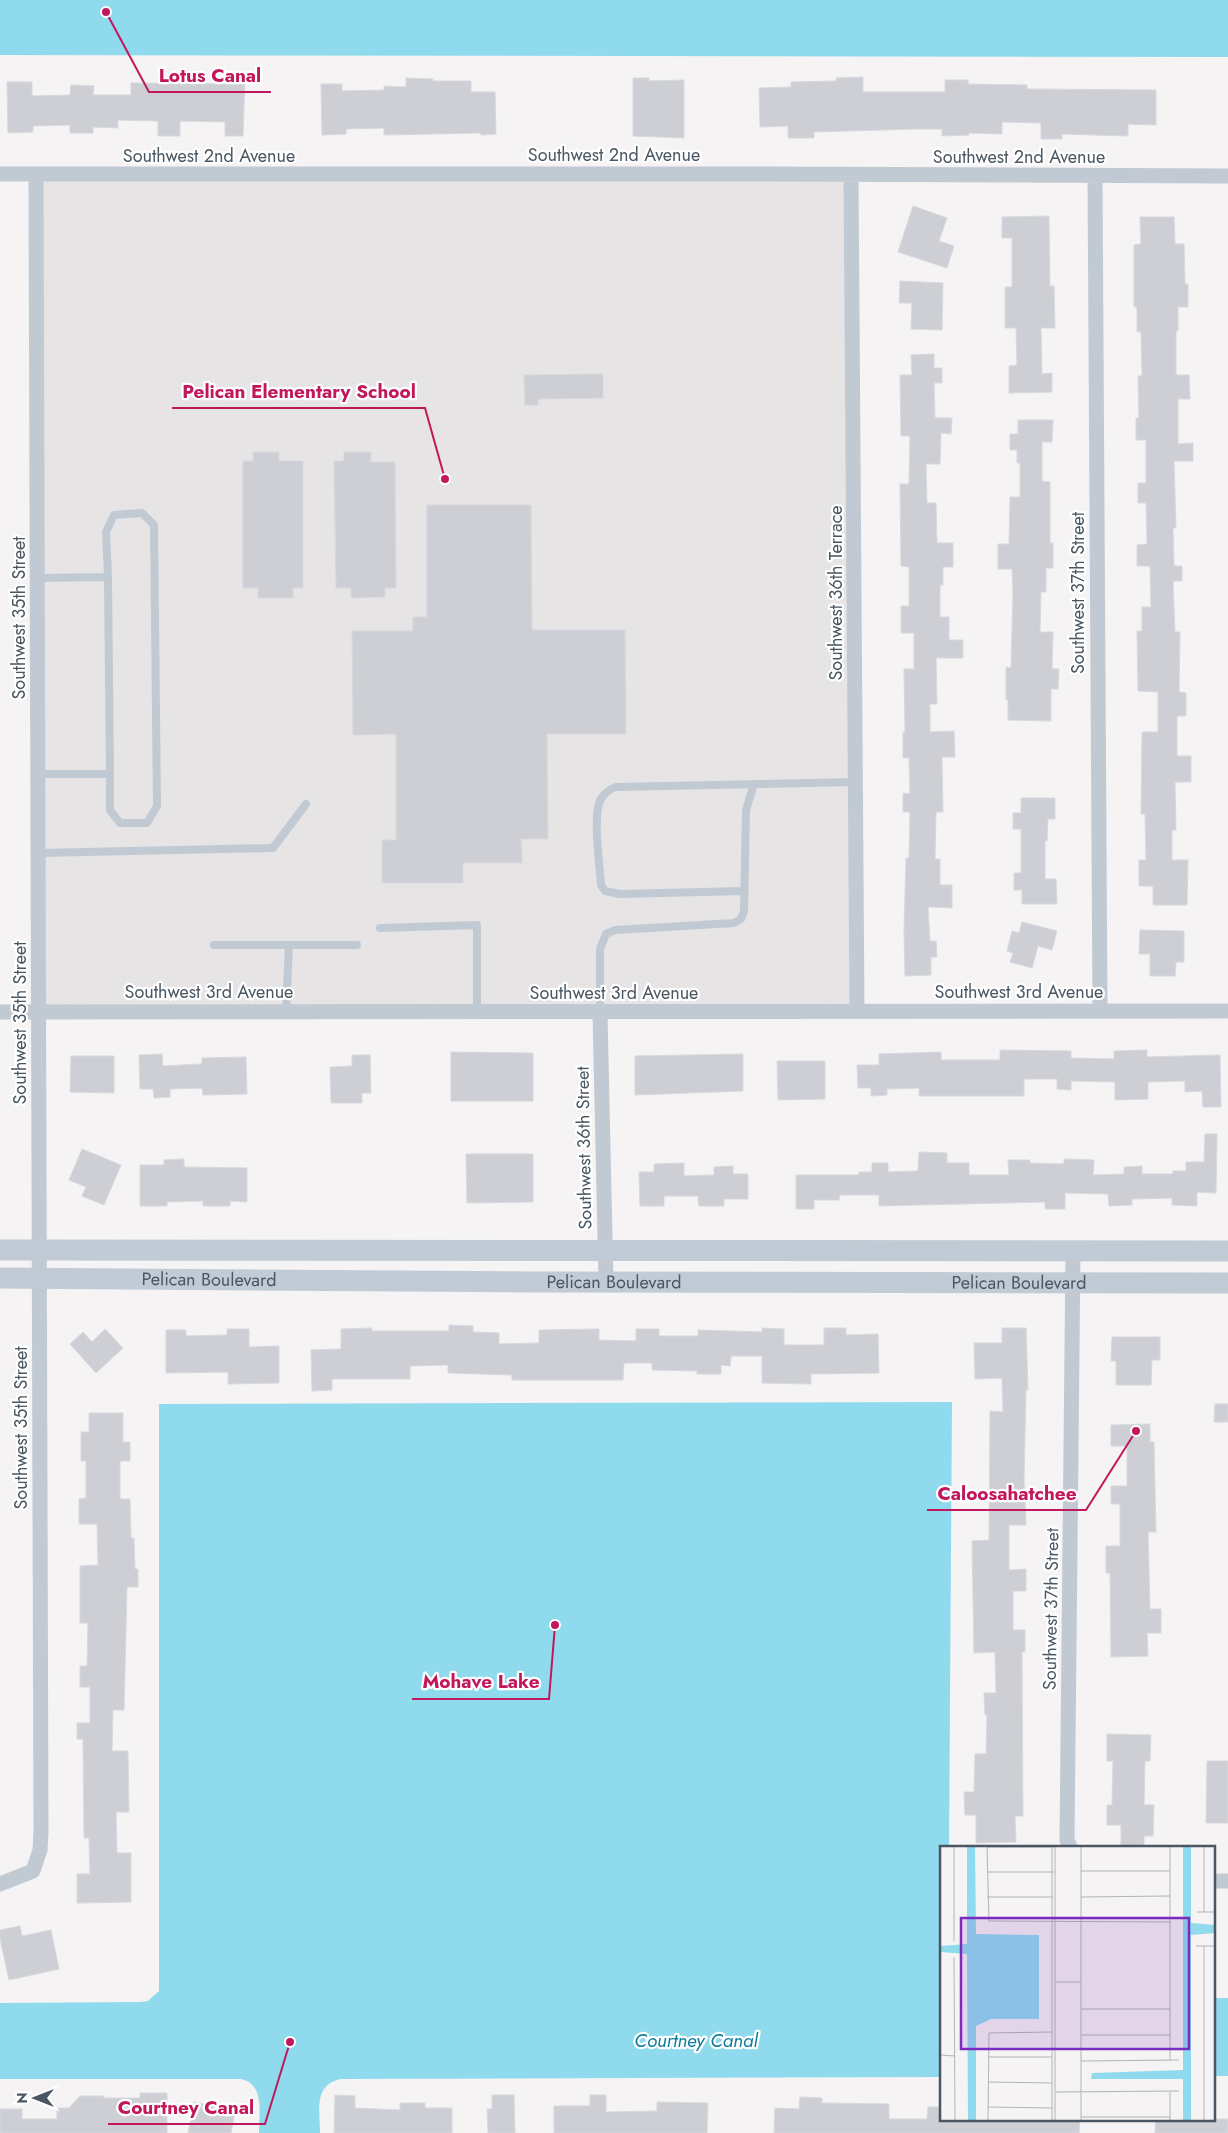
<svg xmlns="http://www.w3.org/2000/svg" width="1228" height="2133" font-family="Jost,sans-serif">
	<style>
		.education { fill: #e6e4e5 }
		.water { fill: #90daee }
		.building { fill: #cdcfd5; stroke: #d7d9de }
		.lines { fill: none; stroke-linecap: round; stroke-linejoin: round }
		.lane { stroke: #c1cad2; stroke-width: 8 }
		.street { stroke: #c1cad2; stroke-width: 15 }
		.secondary { stroke: #c1cbd6; stroke-width: 21 }
		.labels { text-anchor: middle; dominant-baseline: central; stroke-width: 4.5; stroke-linejoin: round; paint-order: stroke }
		.street-label { font-size: 18px; fill: #4a5661; stroke: #fff }
		.water-label { font-size: 19px; font-style: italic; fill: #0c7c9b; stroke: #fff }
		.inset-road { fill: none; stroke: #b1b4b9; stroke-width: 1 }
		.view { fill: #7b2cbf; fill-opacity: 0.15; stroke: #7b2cbf; stroke-width: 2.5 }
		.inset-edge { fill: none; stroke: #4a5661; stroke-width: 2.5 }
		.leader { fill: none; stroke: #c2185b; stroke-width: 2 }
		.callout-dot { fill: #c2185b; stroke: #fff; stroke-width: 2 }
		.callout-label { font-size: 19px; text-anchor: middle; font-weight: bold; fill: #c2185b; stroke: #fff; stroke-width: 4.5; stroke-linejoin: round; paint-order: stroke }
	</style>
	<rect width="100%" height="100%" fill="#f5f3f3"/>
	<path class="education" d="M36 174 851 175 857 1011 38 1013Z"/>
	<path class="water" d="M0 0H1228V57L0 55Z
		M952 1402 949 1847H942V2077L341 2079C313 2085 320 2110 320 2133H259C259 2114 265 2084 241 2079H0V2003L141 2002 148 2001 159 1991V1404Z
		M1214 1998H1228V2076H1214Z"/>
	<path class="building" d="M229 77H245L243 136H225V122L180 121V136H158V121L118 120V128L93 127V133H70V125L33 126V132L8 133 7 82H32V96L70 95 71 85 94 86 93 95H131V83L229 84Z
		M863 77V92H945V80H968V84L1027 85V89L1156 90V125L1128 124V136L1062 134V139H1041V123L1002 122V134L969 133V135L942 136V129H916L814 132V138H788V126L760 127 759 88 791 87V82L836 81V78Z
		M406 78 433 79V81H471V92H495L496 134 481 135V133L384 135V128L346 129V134L322 135 321 84H342V91L384 90V86L406 87Z
		M633 78H649V81L684 80V138L633 136Z
		M913 206 947 218 939 241 954 246 947 268 898 252Z
		M1049 216 1050 286H1054L1055 328H1041L1042 374 1052 373V392L1009 393V366L1017 365 1016 328H1005V287H1012V238H1002V217Z
		M1140 217H1174L1175 244H1184L1185 284H1188V307H1178V331H1176V375H1189L1190 399H1178V444L1193 443V461H1174L1176 528H1173L1174 566H1182V581H1173L1175 632H1180L1179 692 1186 693V716H1177V756H1191V782H1175L1176 830H1172V860H1188L1187 905H1153V886H1139V860H1146L1145 814H1141L1142 732H1158V692L1138 691 1137 631H1142V607H1151L1150 566H1137V545L1147 544 1146 503H1138V483H1146V440H1136V418H1139L1138 376H1142L1141 332H1137V307H1134V245L1141 244Z
		M900 281 943 283 942 330 911 329 912 303H899Z
		M934 354V368H942V383H934L935 418H952L951 434 941 433 940 464H926L927 503H936L937 543H953V567H943V585H940V617H949V640H963V658H936L937 704H930V732L954 731 955 757H942L943 812H936L935 859H940V885H952V908L928 907 930 941H936L937 957H931V975L905 976 904 930 906 858H909L910 812H903V793L910 794 909 758H903V732H905L904 669H914V633H901V606H909V567L901 566 900 484H909L910 436H901L900 375H912L911 355Z
		M603 374V398L538 399V405H525L524 375Z
		M1018 420H1053L1052 442H1042V481L1050 482V543H1053V568H1046V592H1041L1040 632H1053L1052 669H1059L1058 689H1051V721L1008 720V700H1006V667L1011 668 1013 592 1012 569H998V544H1009L1010 497H1020V463H1017V450H1010V434H1018Z
		M253 452H279V461H303V588H293V598H258V588H243V461H253Z
		M344 452H371V462H395L396 588H385V597L351 598V588H336L334 461H344Z
		M427 505H531L532 630H625L626 734H547L548 839H521L522 863H463V883H382V840H396V734L353 735 352 631H413V617H427Z
		M1021 798H1055V819H1048L1047 841H1045V879H1056L1057 904H1022V890H1014V873H1021V829H1013V813H1021Z
		M1022 922 1057 931 1052 950 1038 946 1032 968 1010 962 1013 953 1007 951 1012 931 1019 933Z
		M1140 930 1184 931V962H1176L1175 976H1150V954H1139Z
		M1000 1050 1071 1051V1058L1114 1059V1051L1147 1050V1057L1220 1055 1221 1107H1203L1202 1091 1185 1092V1081L1148 1082V1099L1115 1100V1082L1071 1081V1090L1057 1089V1079H1024V1096H919V1088L887 1089V1095L871 1096V1088H858L857 1065H879V1054L941 1052V1060H1000Z
		M451 1052 533 1053V1101H451Z
		M162 1054 163 1066 202 1064V1058L246 1057 247 1094 203 1095 202 1088 170 1089V1097L154 1098 153 1089H140L139 1055Z
		M743 1054V1091L635 1095V1056Z
		M352 1055H370L371 1093H362V1103H331L330 1067 352 1066Z
		M71 1056H114V1093L70 1092Z
		M777 1061H825V1099L778 1100Z
		M1205 1134H1217L1216 1193 1197 1192V1206L1172 1205V1198L1132 1199V1205L1109 1206 1108 1194 1065 1193V1209H1045V1202L879 1206V1195H840L839 1200H814V1209H796V1175H859V1172H872V1163H888V1172L918 1171 919 1152 947 1153V1163H969V1175H1009L1008 1160H1030V1163L1064 1164V1159L1094 1160 1093 1175 1124 1174V1167L1142 1166V1174H1173V1171H1186V1162H1204Z
		M82 1149 121 1165 104 1205 82 1196 86 1187 69 1180Z
		M466 1154H533V1202L467 1203Z
		M184 1159V1167L247 1168V1202L230 1201V1206H203V1201L167 1202V1206H140V1165H164V1160Z
		M684 1163V1176L714 1175V1167L733 1166V1174H748V1199H724V1206H699L698 1196H664V1206H640L639 1172H654V1164Z
		M449 1325 473 1326V1332L499 1333V1344L539 1343V1330L599 1329V1340L636 1341V1329H659V1336H698V1330L762 1332V1328L784 1329V1345H824V1328H846V1335L878 1334 879 1373 811 1374V1384L762 1383V1356H731L730 1366 721 1365V1374H697V1371L652 1370V1363H624L623 1380H512V1375L448 1373V1365L410 1366V1379H332V1390L312 1391 311 1350 341 1349V1329L372 1328V1331H449Z
		M1002 1328H1026L1028 1390H1026L1024 1480 1026 1525H1009V1570L1026 1569V1591H1013V1630H1025V1652H1022L1023 1816H1015L1016 1842 976 1843V1815H965L964 1792H974L975 1754H986L987 1715H985L984 1693H996L995 1652 974 1653 972 1541 989 1540 990 1411 1003 1412 1002 1378 975 1379 974 1343H1002Z
		M105 1329 123 1348 96 1373 70 1344 83 1332 92 1342Z
		M227 1329H249V1347L279 1346V1383L228 1384V1372L166 1373V1330H186V1336L227 1335Z
		M1112 1337H1160V1360H1152L1151 1385H1116V1361H1111Z
		M1215 1404H1228V1422H1214Z
		M89 1413H123V1442H130V1461H120V1499H130L131 1538H134L135 1569H138V1587H127L124 1710H113L112 1751H128L129 1812H116L117 1853H131V1902L77 1903V1874H90L89 1838H84L83 1739H77V1723H90V1687H80V1666H87L88 1623H80V1566L98 1565 97 1524H79V1499L86 1498V1461H81V1432H89Z
		M1150 1424V1442H1154L1156 1532H1148L1150 1609H1161V1633H1147L1148 1656 1111 1657 1110 1573H1106V1546H1120V1504H1111V1486H1127V1446H1111V1425Z
		M1107 1734 1151 1735 1150 1761H1145L1144 1805H1154L1153 1836H1144V1847H1121V1825H1107V1805H1112L1113 1761H1107Z
		M1207 1761H1228V1823H1206Z
		M20 1926 22 1936 51 1930 59 1969 9 1980 0 1939V1930Z
		M140 2093H167V2133H0V2109H22V2119H57V2108H69L80 2096H104V2098H140Z
		M335 2095 355 2096V2108L400 2110V2103H425V2108H452V2133H334Z
		M492 2095H514L515 2133H488L487 2109H492Z
		M590 2095H606V2112L657 2111V2102L708 2103 707 2133H554V2106H590Z
		M800 2097 822 2098V2103L889 2104V2119H927L928 2107H942V2119H1080L1079 2133H774L775 2108 799 2109Z
		M194 2102 211 2105V2102L236 2106 231 2133H188Z
		M1156 2119H1228V2133H1155Z"/>
	<g class="lines">
		<path class="lane" d="M108 577 106 532 114 515 142 513 154 525 157 806 147 823H120L110 810V774
			M38 578 108 577 110 774H39
			M39 853 273 848 306 804
			M744 891 620 894 605 891 601 885C600 866 592 813 601 799 605 792 609 789 616 787L856 782
			M380 928 477 925V1012
			M214 945H357
			M286 1011 289 945
			M600 1013V949L606 934 615 930 734 923 741 919 744 911 746 810 754 784"/>
		<path class="street" d="M0 174H771L1228 176
			M851 175 857 1011
			M1095 176 1100 1010
			M0 1012 1228 1011
			M600 1013 606 1282
			M1070 1847 1067 1840 1073 1251
			M1214 1881H1228
			M0 1884 33 1871 40 1850 41 1831 36 174"/>
		<g class="secondary">
			<path d="M0 1250 1228 1251"/>
			<path id="s1" d="M0 1278 531 1282 1228 1283"/>
		</g>
	</g>
	<g class="labels">
		<g class="street-label">
			<text x="614" y="155">Southwest 2nd Avenue</text>
			<text x="209" y="156">Southwest 2nd Avenue</text>
			<text x="1019" y="157">Southwest 2nd Avenue</text>
			<text transform="translate(836 593) rotate(-90)">Southwest 36th Terrace</text>
			<text transform="translate(1078 593) rotate(-90)">Southwest 37th Street</text>
			<text transform="translate(19 618) rotate(-90)">Southwest 35th Street</text>
			<text x="209" y="992">Southwest 3rd Avenue</text>
			<text x="1019" y="992">Southwest 3rd Avenue</text>
			<text x="614" y="993">Southwest 3rd Avenue</text>
			<text transform="translate(20 1023) rotate(-90)">Southwest 35th Street</text>
			<text transform="translate(584 1148) rotate(-91)">Southwest 36th Street</text>
			<text stroke="none"><textPath href="#s1" startOffset="209">Pelican Boulevard</textPath></text>
			<text stroke="none"><textPath href="#s1" startOffset="614">Pelican Boulevard</textPath></text>
			<text stroke="none"><textPath href="#s1" startOffset="1019">Pelican Boulevard</textPath></text>
			<text transform="translate(21 1428) rotate(-90)">Southwest 35th Street</text>
			<text transform="translate(1051 1609) rotate(-89)">Southwest 37th Street</text>
		</g>
		<g class="water-label">
			<text x="696" y="2040">Courtney Canal</text>
		</g>
	</g>
	<g transform="translate(940 1846)">
		<rect width="275" height="275" fill="#f5f3f3"/>
		<path d="M27 1H35L36 88 99 89V173H51L36 180V274H28L27 108 0 106V100L27 98ZM243 1H251V77L275 79V87L251 89V274H243V233H151L152 227 243 224Z" fill="#90daee"/>
		<path class="inset-road" d="M14 1V95M47 1 49 75 230 76M47 1H113M115 1V274M141 1V274M141 25H230M48 26H114M47 51H113M141 51 230 50M257 66H275M264 66V1M256 100H275M14 111 15 274M116 136H141M141 163H230M141 189H230M0 209 15 210M48 211H112M230 214V1M141 215 239 214M48 236 112 237M116 246 239 245M48 261 112 262M141 271H230M48 274 49 187 112 186M112 274V1M230 274V246M264 274V100"/>
		<path class="view" d="M21 72H249V203H21Z"/>
		<rect width="275" height="275" class="inset-edge"/>
	</g>
	<path class="leader" d="M106 12L149 92H271M445 479L425 408H172M1136 1431L1086 1510H927M555 1625L549 1699H412M290 2042L265 2124H108"/>
	<g class="callout-dot">
		<circle cx="106" cy="12" r="5"/>
		<circle cx="445" cy="479" r="5"/>
		<circle cx="1136" cy="1431" r="5"/>
		<circle cx="555" cy="1625" r="5"/>
		<circle cx="290" cy="2042" r="5"/>
	</g>
	<g class="callout-label">
		<text x="210" y="82">Lotus Canal</text>
		<text x="299" y="398">Pelican Elementary School</text>
		<text x="1007" y="1500">Caloosahatchee</text>
		<text x="481" y="1688">Mohave Lake</text>
		<text x="186" y="2114">Courtney Canal</text>
	</g>
	<g transform="translate(35 2098) rotate(270)" stroke="#ffffff" stroke-width="4" paint-order="stroke">
	<path d="M0-4L9 19L0 12L-9 19Z" fill="#4a5661"/>
	<text y="-8" font-size="14" font-weight="bold" text-anchor="middle" fill="#4a5661">N</text>
	</g>
</svg>
